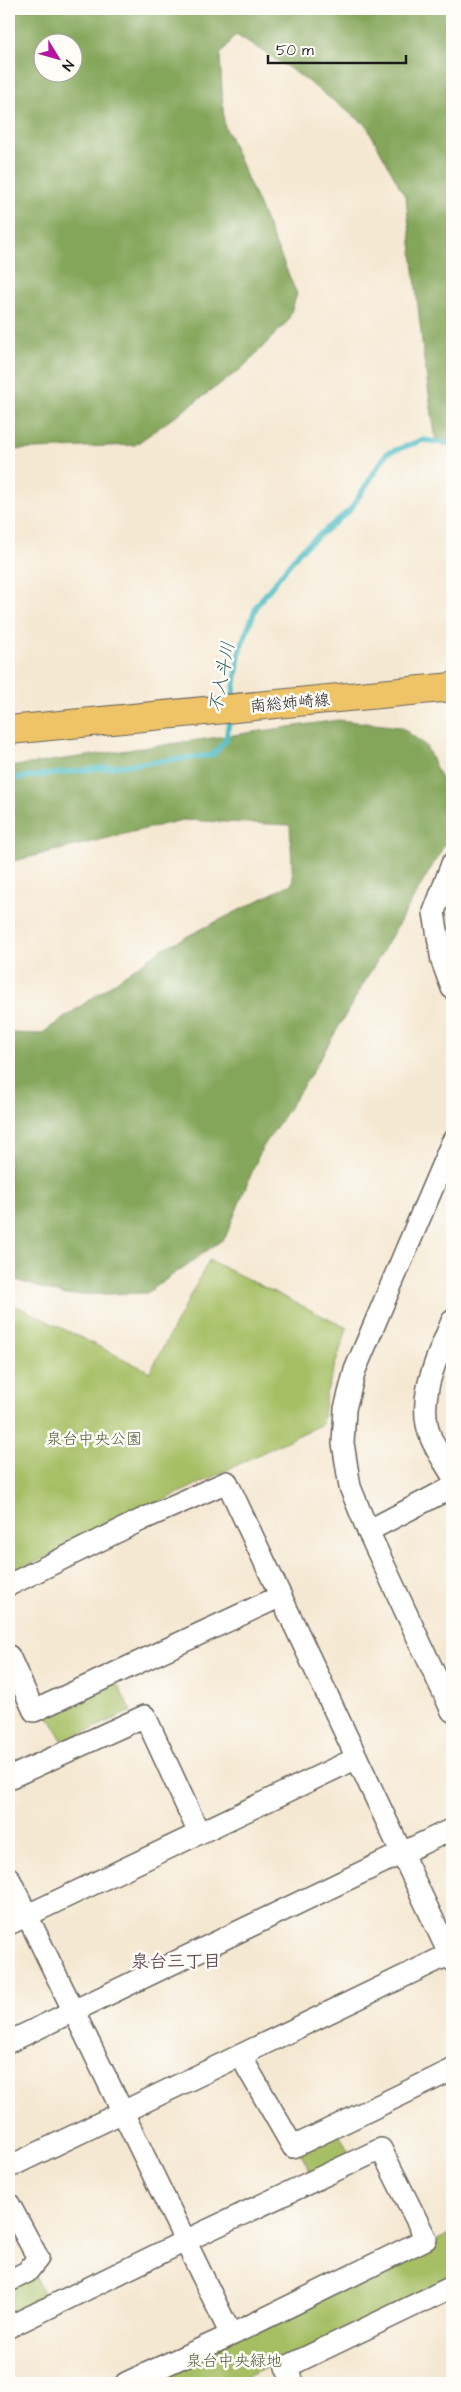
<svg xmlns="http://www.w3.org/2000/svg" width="461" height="2392" font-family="'Architects Daughter','Klee One',sans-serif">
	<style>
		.green { fill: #a6bf65; stroke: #616e40 }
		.forest { fill: #84a65a; stroke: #50613b; fill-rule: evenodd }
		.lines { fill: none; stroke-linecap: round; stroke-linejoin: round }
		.stream { stroke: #4dbcc4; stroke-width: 5.5 }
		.minor-casing { stroke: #68635c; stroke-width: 24 }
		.major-casing { stroke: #68635c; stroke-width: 30 }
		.minor { stroke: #fff; stroke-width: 21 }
		.major { stroke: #efc469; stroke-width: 28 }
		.labels { text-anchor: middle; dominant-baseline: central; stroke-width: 5; stroke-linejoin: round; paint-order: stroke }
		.street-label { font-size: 16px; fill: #1c1c1c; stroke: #fdfcf7 }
		.park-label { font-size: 16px; fill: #535d39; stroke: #fdfcf7 }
		.water-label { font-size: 18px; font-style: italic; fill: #305c5f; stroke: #fdfcf7 }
		.neighbourhood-label { font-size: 18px; font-weight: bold; fill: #634d5b; stroke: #fdfcf7 }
	</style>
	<rect width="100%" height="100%" fill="#fdfcf7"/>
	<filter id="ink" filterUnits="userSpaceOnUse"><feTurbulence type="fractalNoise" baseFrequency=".02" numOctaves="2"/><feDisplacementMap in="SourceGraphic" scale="10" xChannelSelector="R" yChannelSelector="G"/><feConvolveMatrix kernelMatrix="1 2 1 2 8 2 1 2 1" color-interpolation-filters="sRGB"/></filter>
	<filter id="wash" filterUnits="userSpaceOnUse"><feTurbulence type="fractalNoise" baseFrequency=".0096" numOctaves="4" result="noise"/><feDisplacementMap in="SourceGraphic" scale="20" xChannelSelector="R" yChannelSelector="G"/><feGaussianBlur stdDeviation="1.12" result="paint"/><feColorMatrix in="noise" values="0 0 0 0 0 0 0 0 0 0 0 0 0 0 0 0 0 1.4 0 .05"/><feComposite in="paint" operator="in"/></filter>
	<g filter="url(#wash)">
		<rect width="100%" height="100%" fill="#f5e8d2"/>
		<path class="green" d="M209 1260 347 1328 326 1394 322 1424 9 1575V1302L150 1372Z
			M117 1683 131 1711 63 1742 48 1715Z
			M337 2129 350 2155 311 2174 298 2148Z
			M452 2233V2277L235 2383H140Z
			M34 2274 47 2302 9 2320V2287Z"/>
		<path class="forest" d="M9 9H452V447L436 441 424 360 406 198 366 125 295 72 236 34 220 55 224 124 297 294 288 321 241 369 135 445 9 450ZM42 42H72V72H42Z
			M338 720 401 727 426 746 452 803V832L310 1076 261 1150 225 1238 147 1293 64 1295 9 1278V1033L41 1034 162 949 293 883 290 825 182 820 9 862V767Z"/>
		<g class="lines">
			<path class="stream" d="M232 702 240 649 257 605 300 551 350 510 387 453 423 440 452 444
				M9 779 213 755 226 740 230 716"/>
		</g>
	</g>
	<g filter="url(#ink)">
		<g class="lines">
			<g class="minor-casing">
				<path id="minor" d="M452 864 434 912 442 961 452 988
					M452 1142 355 1370 345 1409 343 1443 350 1487 368 1531 452 1711
					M452 1321C438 1357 415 1398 431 1438 436 1450 445 1463 452 1475
					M368 1531 452 1487
					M9 1585 141 1520 227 1482 452 1960
					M9 1656 34 1711 281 1596
					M9 1778 145 1716 199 1833
					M9 1878 231 2335
					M9 1924 357 1758
					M9 2042 452 1829
					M240 2055 293 2147 452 2070
					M9 2167 452 1953
					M9 2204 38 2258 27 2272 9 2281
					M9 2327 185 2241 381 2149 426 2239 231 2335 126 2383
					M293 2383 286 2367 452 2287"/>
			</g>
			<g class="major-casing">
				<path id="major" d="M9 730 452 687"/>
			</g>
			<use href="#minor" class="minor"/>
			<use href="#major" class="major"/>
		</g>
	</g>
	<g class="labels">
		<g class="street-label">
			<text transform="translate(290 703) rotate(-5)">南総姉崎線</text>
		</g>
		<g class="park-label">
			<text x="94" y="1439">泉台中央公園</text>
			<text x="234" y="2361">泉台中央緑地</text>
		</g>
		<g class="water-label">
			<text transform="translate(222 677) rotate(-79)">不入斗川</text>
		</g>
		<g class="neighbourhood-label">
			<text x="176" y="1961">泉台三丁目</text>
		</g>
	</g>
	<rect width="461" height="2392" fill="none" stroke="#fdfcf7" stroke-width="30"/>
	<g transform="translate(58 58) rotate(127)"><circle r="24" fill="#fdfcf7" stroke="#a3a29f"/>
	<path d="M0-4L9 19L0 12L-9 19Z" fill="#b5179e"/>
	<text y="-8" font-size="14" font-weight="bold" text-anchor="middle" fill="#1c1c1c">N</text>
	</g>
	<path d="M268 55v8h138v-8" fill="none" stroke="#1c1c1c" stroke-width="2.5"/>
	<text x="276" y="55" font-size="15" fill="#1c1c1c" stroke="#fdfcf7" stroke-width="4" paint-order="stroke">50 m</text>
</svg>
